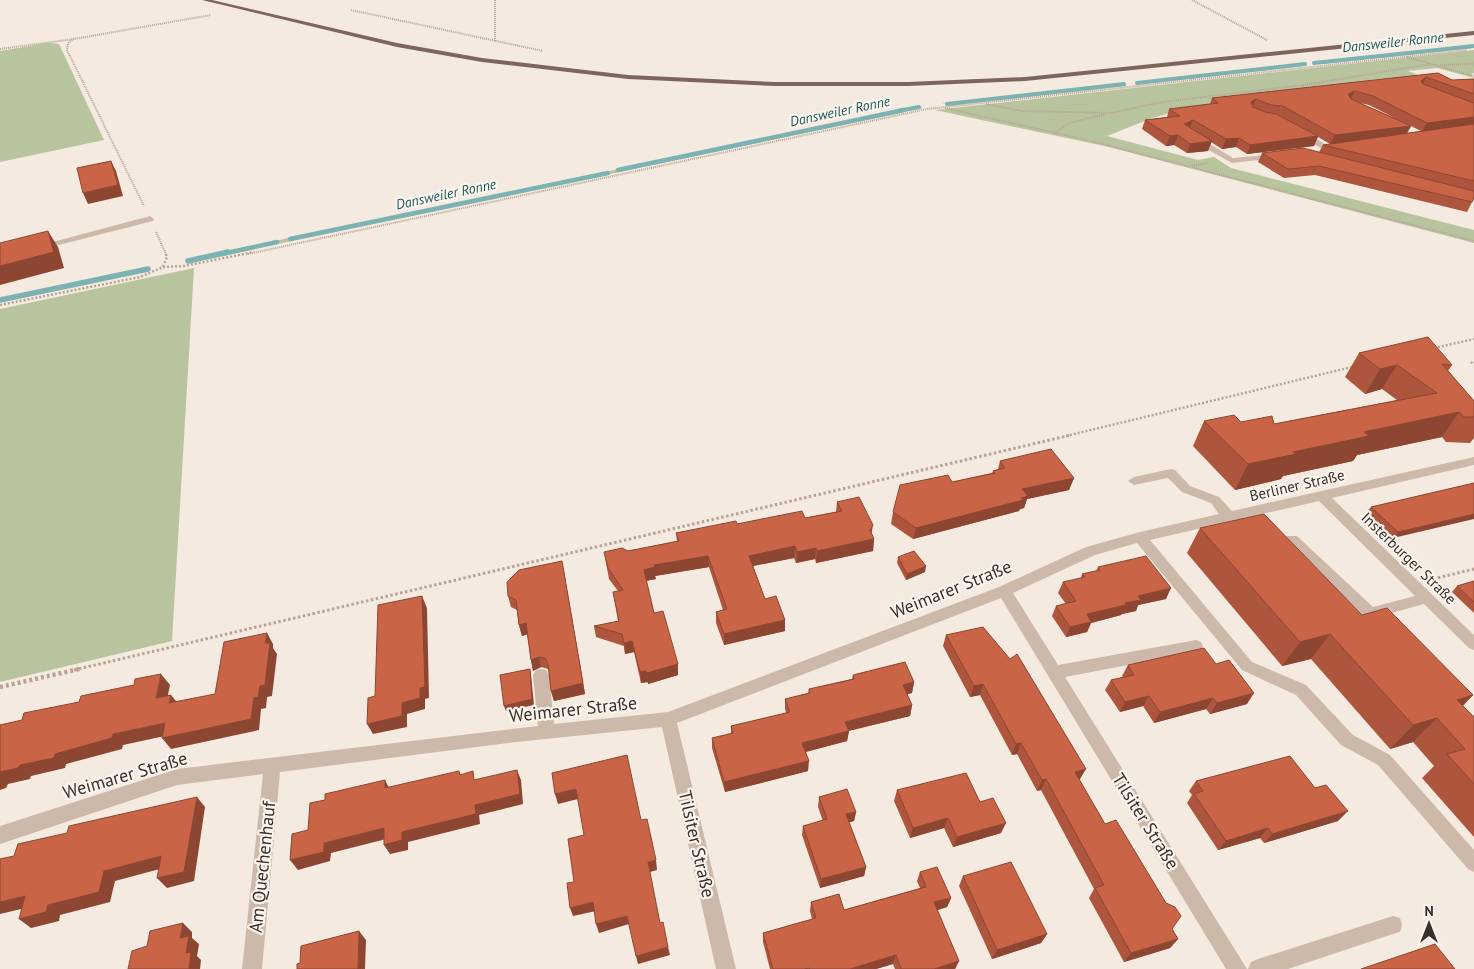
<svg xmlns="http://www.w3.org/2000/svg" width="1474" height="969" font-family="'PT Sans',sans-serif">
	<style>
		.green { fill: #b8c49e }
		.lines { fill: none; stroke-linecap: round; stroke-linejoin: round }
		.stream-far2 { stroke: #7db2b3; stroke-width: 4 }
		.stream-far1 { stroke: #7db2b3; stroke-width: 4.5 }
		.stream { stroke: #7db2b3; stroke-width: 5.5 }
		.path-far3 { stroke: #b9a394; stroke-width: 2; stroke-dasharray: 1 1; stroke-linecap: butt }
		.path-far2 { stroke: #b9a394; stroke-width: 2.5; stroke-dasharray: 2 2; stroke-linecap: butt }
		.path-far1 { stroke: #b9a394; stroke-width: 3; stroke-dasharray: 2.5 2.5; stroke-linecap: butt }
		.path { stroke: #b9a394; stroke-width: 4.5; stroke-dasharray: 3 3; stroke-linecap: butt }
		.minor { fill: #cdb9aa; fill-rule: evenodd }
		.major { fill: #7d655b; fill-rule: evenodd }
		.wall { fill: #ae563d; fill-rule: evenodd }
		.shaded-wall { fill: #8d4632 }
		.building { fill: #ca6447; stroke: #8d4632 }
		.labels { text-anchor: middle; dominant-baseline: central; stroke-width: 4.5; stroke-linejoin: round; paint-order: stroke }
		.far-water-label { font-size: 14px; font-style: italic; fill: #1d5b5e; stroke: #fbf4ec }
		.street-label { font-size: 15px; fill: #3a2f2a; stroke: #fbf4ec }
		.near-street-label { font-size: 18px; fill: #3a2f2a; stroke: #fbf4ec }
	</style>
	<rect width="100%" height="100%" fill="#f4eadf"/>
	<path class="green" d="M48 43 59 44 104 140 0 162V51Z
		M1474 45V48L1323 64 1312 62Z
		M1474 50V73L1471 74 1474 78 1437 68 1408 71 1428 79 1183 110 1152 118 1107 136 1198 160 1214 157 1231 168 1474 230V243L1109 147 935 110Z
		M1304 63V66L1139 84 1135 82Z
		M1123 83 1127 86 954 105 942 103Z
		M916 107 923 108 188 263V259Z
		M148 267V271L0 302V298Z
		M194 268 172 641 0 682V309Z"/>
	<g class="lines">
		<path class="stream-far2" d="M1314 63 1474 46
			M1137 83 1305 64
			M947 104 1124 84
			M898 111 919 107"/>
		<path class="stream-far1" d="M618 170 904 110
			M290 239 608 173
			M222 254 277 242"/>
		<path class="stream" d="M188 261 228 252
			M0 300 148 269"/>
		<path class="path-far3" d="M495 0V42
			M1192 0 1267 40
			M351 10 543 51
			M74 39 68 43 67 50 144 206
			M0 49 74 39 211 15
			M1407 57 1474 76
			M1440 65 1474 64
			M986 104 1022 111 1111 113 1162 102 1311 84 1430 64
			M945 108 1091 141 1474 241
			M1055 133 1069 123 1106 114
			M1190 166 1208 163
			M156 232 166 254
			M248 254 927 109 1467 50"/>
		<path class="path-far2" d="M163 267 184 266 254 252
			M0 305 140 277 163 267 167 257 165 252
			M1434 348 1474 339
			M1471 362 1474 365
			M1066 436 1352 367"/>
		<path class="path-far1" d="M1433 579 1474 569
			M74 670 1071 435"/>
		<path class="path" d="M0 687 79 669"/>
		<path class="minor" d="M1298 131H1304L1333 149 1326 151 1298 135Z
			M1194 138H1200L1233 158 1276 154 1280 156 1276 158 1232 163 1194 142Z
			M150 216 154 219 153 221 39 250 34 247Z
			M1474 457V465L1332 498 1474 635V650L1469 648 1424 604 1370 619 1365 617 1287 542 1285 539 1287 536H1297L1373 607 1415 596 1319 501 1150 540 1252 662 1306 685 1353 735 1390 755 1474 850V872L1468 869 1378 765 1341 745 1296 695 1242 670 1137 543 1095 555 1013 593 1058 665 1196 640 1201 642 1203 646 1201 650 1196 652 1065 677 1247 969H1226L1001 598 677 723 736 969H716L662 727 516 742 280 772 262 969H242L263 774 177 785 0 844V826L177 769 538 726 533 675 536 670 541 669 546 670 549 675 554 724 668 712 999 587 1086 547 1140 532 1219 514 1211 503 1182 492 1168 478 1134 485 1128 481 1134 477 1171 469 1175 470 1190 486 1219 497 1232 511Z
			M1393 916 1400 918 1402 925 1400 932 1393 934 1288 969H1248L1251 962 1258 959Z"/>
		<path class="major" d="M202 0H212L397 43 482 58 628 75 775 82H908L1025 77 1474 31V35L1025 81 908 86H775L628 79 482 62 397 47Z"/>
	</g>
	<path class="wall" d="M1438 73 1452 80 1474 79V198L1467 212 1315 175 1284 178 1258 162 1262 153 1319 152 1323 145 1330 144 1318 137 1314 146 1247 154 1236 147 1222 149 1211 142 1208 151 1187 153 1174 145 1166 146 1142 129 1145 120 1167 117 1169 109 1210 104 1212 98ZM1360 103 1369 105 1395 118ZM1411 126 1421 131 1407 133Z
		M1359 353 1452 365 1448 371 1474 401V438L1470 443 1446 442 1442 437 1357 455 1353 461 1283 476 1281 479 1235 490 1193 446 1204 421 1274 424 1397 400 1382 389 1365 394 1345 377Z
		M1000 461 1074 478 1069 490 1027 499 1024 508 1020 509 1019 511 913 539 891 524 893 512 952 482 992 473 993 471 998 469Z
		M1474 483 1393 538 1366 513 1371 507Z
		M837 502 872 534 874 539 873 551 816 563 815 559 796 563 794 558 753 566 765 599 785 631 724 645 716 623V612L723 610 709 567 655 576 656 579 646 581 654 613 678 664V675L648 684V682L641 683 634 652 625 654 624 646 596 637 594 626 618 621 613 592 618 591 609 579 604 552 628 551 677 541 676 533 737 524 805 518 836 512Z
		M1200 528 1362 615 1473 695 1463 706 1474 717V837L1422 778 1434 766 1413 742 1390 749 1311 659 1282 666 1187 553Z
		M898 557 925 572 906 580 897 563Z
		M1098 567 1166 599 1138 605 1136 611 1122 614 1121 615 1091 623 1087 632 1066 637 1052 616 1056 606 1066 604 1058 593 1063 582 1081 578 1082 574 1096 571Z
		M564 572 585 694 554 701 551 691 549 671 548 669 541 667 533 671 531 660 527 634 522 636 519 625 517 610 511 607 508 596Z
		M1474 581V613L1452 592 1457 586Z
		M946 635 1080 779 1079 780 1105 824 1178 939 1170 948 1124 962 1089 898 1094 889 1041 790 1037 791 1017 754 1012 755 980 695 970 697 943 646Z
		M1128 665 1247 704 1210 714 1206 709 1154 723 1143 706 1120 712 1105 690 1111 680 1123 677 1122 676Z
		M853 675 914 682 912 693 907 694 912 705 910 716 849 731 847 741 806 752 808 771 725 792 712 748V738L731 734V726L786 713 785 709V699L808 693 809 689 852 679Z
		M1196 781 1338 821 1264 843 1260 838 1218 850 1187 803 1192 795 1189 791Z
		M897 790 980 802 1001 833 953 847 944 828 910 838 894 801Z
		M819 797 856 812 854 821 849 822 866 867 864 876 820 888 802 835 803 826 823 821 818 807Z
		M920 872 951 898 947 907 937 910 959 961 955 969H895L893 964 876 969H770L763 942V933L812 919 810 911 811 902 844 910 920 888 917 881Z
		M963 876 1047 934 1041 943 992 959 959 886Z"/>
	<path class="shaded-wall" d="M1426 77 1422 86 1421 81Z
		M1355 91 1350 100 1348 94Z
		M1256 99 1252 108 1251 102Z
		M1474 117V126L1422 132 1427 123Z
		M1193 120 1189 129 1184 124Z
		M1411 126 1406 135 1330 144 1335 135Z
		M1178 135 1174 145 1166 146 1170 136Z
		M1318 136 1314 146 1247 154 1250 145Z
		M1239 138 1236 147 1222 149 1226 139Z
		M1212 141 1208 151 1187 153 1190 144Z
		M111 161 116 171 123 196 88 204 83 193Z
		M48 231 58 247 64 268 0 285V266Z
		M1397 365 1382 389 1365 394 1380 369Z
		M1459 412 1442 437 1357 455 1353 461 1283 476 1281 479 1235 490 1248 464 1364 432Z
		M1074 478 1069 490 1027 499 1024 508 1020 509 1019 511 913 539 916 528 1022 489Z
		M1474 514V519L1393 538 1398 532Z
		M873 525 871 536 874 539 873 551 816 563 817 551 870 530Z
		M795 546 794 558 748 567 749 556Z
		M816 548 815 559 796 563 797 552Z
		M708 556 709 567 655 576 656 579 645 581 644 570 654 565Z
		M926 566 925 572 906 580 907 574Z
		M564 572 585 694 554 701 551 691Z
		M1171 588 1166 599 1138 605 1136 611 1122 614 1121 615 1091 623 1087 632 1066 637 1070 627 1087 614 1125 603 1138 596Z
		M422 596 427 608 429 698 425 699V709L407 714V727L373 734 367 724 402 703 420 688Z
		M785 620V631L724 645V634Z
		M526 623 529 634 522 636 519 625Z
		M267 633 273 644V648L277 654 272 696 267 697 266 708 261 709 259 730 171 749 162 738 254 698Z
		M1330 634 1311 659 1282 666 1300 642Z
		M632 641 634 652 625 654 624 643Z
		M539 657 541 667 533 671 531 660Z
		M678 664V675L648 684 647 673Z
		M530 669 531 675 534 705 506 711 504 706Z
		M646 671 648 682 641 683 640 672Z
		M161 674 170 685 165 709 156 698Z
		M914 682 912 693 900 696 903 685Z
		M983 684 980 695 970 697 974 686Z
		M1254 693 1247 704 1210 714 1217 703Z
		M171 695 180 706 169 703Z
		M1473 695 1449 719 1457 700Z
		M1149 696 1143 706 1120 712 1125 702Z
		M1213 698 1206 709 1154 723 1160 712Z
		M912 705 910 716 843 732 845 722Z
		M1437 718 1413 742 1390 749 1413 725Z
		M165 723 174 734 123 745 122 749 66 764 65 768 31 776 30 779 8 784 6 788 0 790V772L20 765 113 734Z
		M849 731 847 741 801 753 802 743Z
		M1021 743 1017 754 1012 755 1016 744Z
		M809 761 808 771 725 792 724 782Z
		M1086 769 1080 779 1069 782 1075 772Z
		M517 770 521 780 523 804 479 815 480 824 408 842V850L390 854 384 845 402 832 475 805Z
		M1046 779 1041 790 1037 791 1042 780Z
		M385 780 390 790 385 788Z
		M576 789 578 799 558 804 555 794Z
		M197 797 205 807 194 881 167 888 157 878Z
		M1348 811 1338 821 1264 843 1272 834Z
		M856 812 854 821 844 824 846 814Z
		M948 818 944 828 910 838 913 828Z
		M1006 823 1001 833 953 847 957 837Z
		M384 828 390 838 331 853 330 861 298 870 290 860 324 843Z
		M1268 828 1260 838 1218 850 1226 841Z
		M161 856 171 866 115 881 110 902 60 915 59 921 31 928 19 919 48 905 104 871Z
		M656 860 657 870 650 872 648 862Z
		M866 867 864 876 820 888 821 879Z
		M25 896 38 905 0 914V902Z
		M951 898 947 907 931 912 934 902Z
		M593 902 596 911 573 916 570 908Z
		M627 916 629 924 599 933 596 924Z
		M183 923 192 932V938L199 944 197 956 201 960 200 969H189L186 953 180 938Z
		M359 931 366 940 365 969H358Z
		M1047 934 1041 943 992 959 997 950Z
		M1178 939 1170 948 1124 962 1131 953Z
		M668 947 670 955 638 964 636 956Z
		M896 955 893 964 876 969H850Z
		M959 961 955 969H934Z"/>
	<path class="building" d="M1438 73 1452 80 1474 79V94L1426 77 1421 81 1423 84 1474 103V117L1427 123 1373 96 1355 91 1348 94 1351 99 1411 126 1335 135 1283 106 1271 105 1256 99 1251 102 1253 107 1265 112 1276 114 1318 136 1250 145 1239 138 1226 139 1193 120 1184 124 1212 141 1190 144 1178 135 1170 136 1145 120 1180 116 1169 109 1218 103 1212 98Z
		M1474 124V181L1323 145Z
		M1303 148 1474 191V198L1472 202 1319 166 1288 169 1262 153Z
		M111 161 118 185 83 193 77 168Z
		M48 231 54 252 0 266V243Z
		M1428 337 1452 365 1442 364 1474 401V417H1464L1459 412 1364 432 1369 436 1293 452 1296 454 1248 464 1204 421 1234 415 1241 422 1272 416 1274 424 1437 393 1397 365 1380 369 1359 353Z
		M1051 449 1074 478 1022 489 1028 496 1021 498 1023 500 916 528 893 512 900 485 948 475 952 482 995 473 993 471 1005 468 1000 461Z
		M1474 483V514L1398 532 1371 507Z
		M859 497 873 525 870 530 874 539 817 551 816 548 797 552 795 546 749 556 765 599 776 596 785 620 724 634 716 612 727 609 708 556 654 565 655 567 644 570 654 613 663 611 678 664 647 673 646 671 640 672 632 641 624 643 622 634 594 626 619 621 613 592 623 590 608 568 604 552 622 548 628 551 679 541 676 533 736 521 737 524 802 511 805 518 842 511 837 502Z
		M1264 514 1362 615 1387 608 1473 695 1457 700 1474 717V784L1447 754 1465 749 1437 718 1413 725 1330 634 1300 642 1200 528Z
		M914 551 926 566 907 574 898 557Z
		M1146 556 1171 588 1138 596 1141 600 1125 603 1126 605 1087 614 1091 622 1070 627 1056 606 1076 601 1063 582 1085 577 1082 574 1100 570 1098 567Z
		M562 561 583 683 551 691 548 664 545 658 539 657 531 660 526 623 519 625 516 600 508 596 507 582 519 570Z
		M1474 581V602L1457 586Z
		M422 596 425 687 420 688V698L402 703V716L367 724 368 698 375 696 378 605Z
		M983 627 1010 659 1017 654 1086 769 1075 772 1105 824 1116 820 1166 903 1175 907 1181 916 1172 929 1178 939 1131 953 1095 888 1104 885 1046 779 1042 780 1021 743 1016 744 983 684 974 686 946 635Z
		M267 633 265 643H270L265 685 260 686 258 697 254 698 251 719 162 738 165 723 113 734 112 738 55 754 54 758 20 765 18 768 0 772V725L22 720 24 713 79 702 81 696 134 685 135 679 161 674 156 698 171 695 169 703 215 694 224 642Z
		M1204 648 1216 664 1229 660 1254 693 1217 703 1213 698 1160 712 1149 696 1125 702 1111 680 1134 675 1128 665Z
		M905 662 914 682 903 685 912 705 845 722 849 731 802 743 809 761 724 782 712 738 733 733 731 726 790 712 785 699 810 693 809 689 854 679 853 675Z
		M530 669 532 699 504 706 500 675Z
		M627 755 641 820 647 819 656 860 648 862 660 923 663 922 668 947 636 956 627 916 596 924 593 902 570 908 567 883 574 882 568 839 584 835 576 789 555 794 552 773Z
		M1290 756 1315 788 1326 785 1348 811 1272 834 1268 828 1226 841 1194 794 1203 791 1196 781Z
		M517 770 520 794 475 805 476 814 402 832V840L384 845V828L324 843V852L290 860 292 834 308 830 310 803 325 800V794L385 780V788L459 771 460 775 473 771 474 780Z
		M966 773 980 802 993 798 1006 823 957 837 948 818 913 828 897 790Z
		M847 789 856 812 846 814 866 867 821 879 803 826 827 819 819 797Z
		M197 797 184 872 157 878 161 856 104 871 99 892 48 905 46 912 19 919 25 896 0 902V859L14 856 18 844 67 833 69 826Z
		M1011 862 1047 934 997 950 963 876Z
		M937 867 951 898 934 902 959 961 934 969H901L896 955 850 969H810L809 968 804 969H773L763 933 816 918 811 902 839 894 844 910 926 887 920 872Z
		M183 923 180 938 189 936 186 953 191 952 189 969H128L132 951 147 946 150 931Z
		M359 931 358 969H297V964L300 963 301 946Z
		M1435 944 1455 969H1361Z"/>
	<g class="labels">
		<g class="far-water-label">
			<text transform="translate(1393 42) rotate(-6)">Dansweiler Ronne</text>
			<text transform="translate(840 111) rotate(-12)">Dansweiler Ronne</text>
			<text transform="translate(446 194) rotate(-12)">Dansweiler Ronne</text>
		</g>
		<g class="street-label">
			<text transform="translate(1297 485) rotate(-13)">Berliner Straße</text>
			<text transform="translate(1409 558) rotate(44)">Insterburger Straße</text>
		</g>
		<g class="near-street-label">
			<text transform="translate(951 589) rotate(-22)">Weimarer Straße</text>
			<text transform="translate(573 709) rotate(-6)">Weimarer Straße</text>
			<text transform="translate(125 775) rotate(-16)">Weimarer Straße</text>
			<text transform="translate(1146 821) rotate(58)">Tilsiter Straße</text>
			<text transform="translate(697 844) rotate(77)">Tilsiter Straße</text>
			<text transform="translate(262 867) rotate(-84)">Am Quechenhauf</text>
		</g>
	</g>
	<g transform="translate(1429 924)" stroke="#fbf4ec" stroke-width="4" paint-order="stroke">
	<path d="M0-4L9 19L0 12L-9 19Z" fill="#3a2f2a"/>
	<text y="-8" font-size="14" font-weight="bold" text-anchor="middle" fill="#3a2f2a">N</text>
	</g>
</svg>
